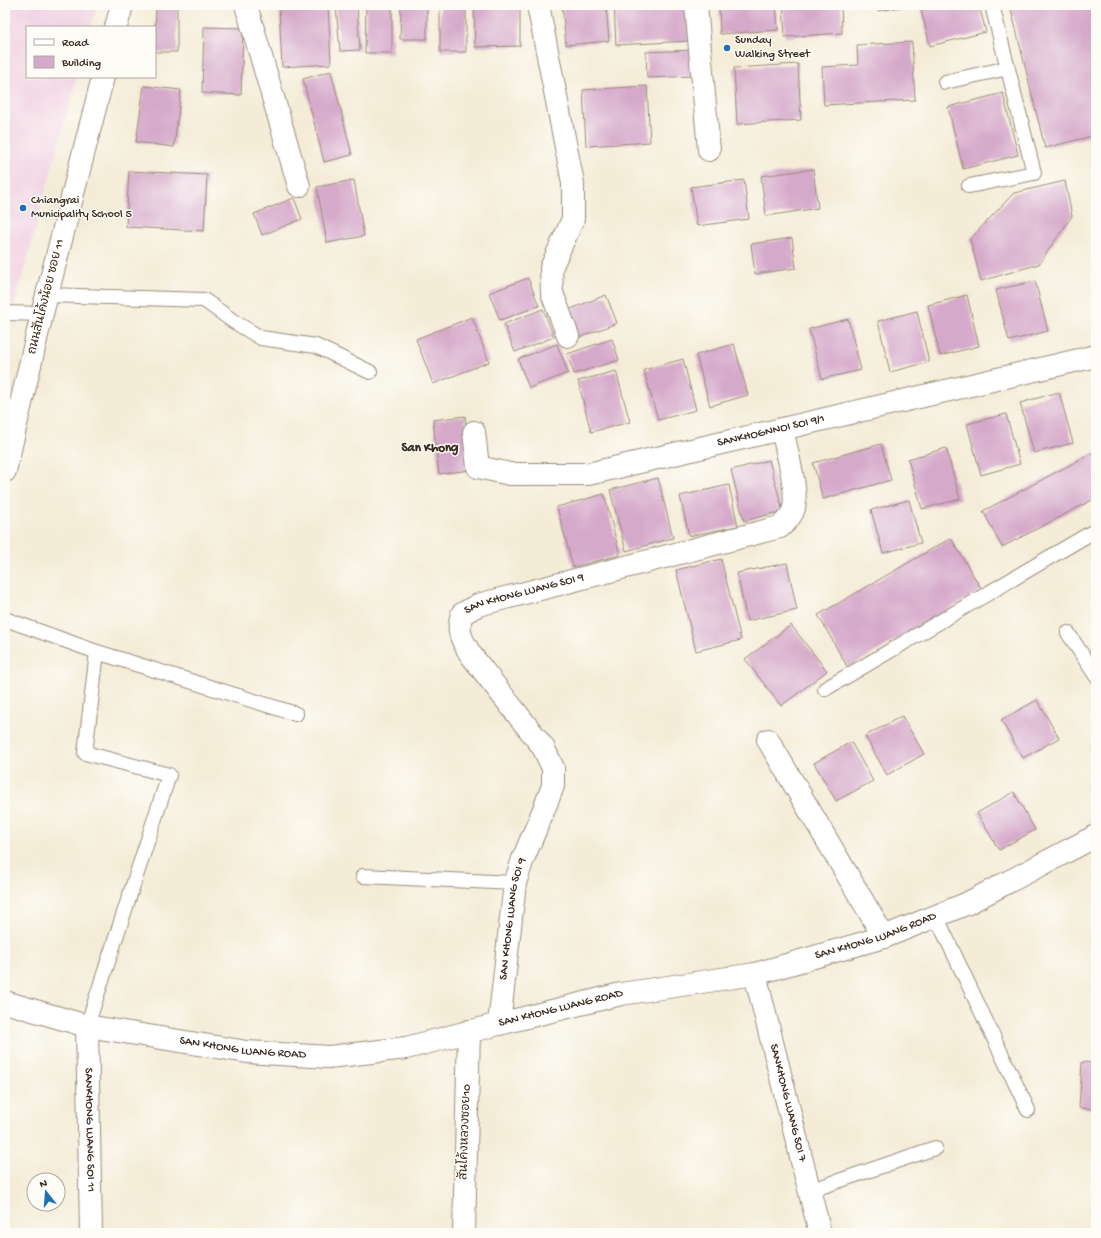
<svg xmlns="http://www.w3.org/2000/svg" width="1101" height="1238" font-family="'Gochi Hand','Playpen Sans Thai',sans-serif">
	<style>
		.built { fill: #f1d0e2 }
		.building { fill: #d5a9ca }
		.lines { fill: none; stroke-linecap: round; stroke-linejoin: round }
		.service-casing { stroke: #988b7a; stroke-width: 16 }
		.minor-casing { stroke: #988b7a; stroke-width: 24 }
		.tertiary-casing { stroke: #988b7a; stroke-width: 24 }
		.service { stroke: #fff; stroke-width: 14 }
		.minor { stroke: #fff; stroke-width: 22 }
		.tertiary { stroke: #fff; stroke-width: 22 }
		.poi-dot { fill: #1f6fb2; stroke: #fdfcf7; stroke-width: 1.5 }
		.labels { text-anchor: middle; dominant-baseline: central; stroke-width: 3; stroke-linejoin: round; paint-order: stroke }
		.poi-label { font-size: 12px; fill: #3b2a1e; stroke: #fdfcf7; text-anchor: start }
		.street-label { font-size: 12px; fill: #3b2a1e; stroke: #fdfcf7 }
		.neighbourhood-label { font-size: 13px; font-weight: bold; fill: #3b2a1e; stroke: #fdfcf7 }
	</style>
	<rect width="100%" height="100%" fill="#fdfcf7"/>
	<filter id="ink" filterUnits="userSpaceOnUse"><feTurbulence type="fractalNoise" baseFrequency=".025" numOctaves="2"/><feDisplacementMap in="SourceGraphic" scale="8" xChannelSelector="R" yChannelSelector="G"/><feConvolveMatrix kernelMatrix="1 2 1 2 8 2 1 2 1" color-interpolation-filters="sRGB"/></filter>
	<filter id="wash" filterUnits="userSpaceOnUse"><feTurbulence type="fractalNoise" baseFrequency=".012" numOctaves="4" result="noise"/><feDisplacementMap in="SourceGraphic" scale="16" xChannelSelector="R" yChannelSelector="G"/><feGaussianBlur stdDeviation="0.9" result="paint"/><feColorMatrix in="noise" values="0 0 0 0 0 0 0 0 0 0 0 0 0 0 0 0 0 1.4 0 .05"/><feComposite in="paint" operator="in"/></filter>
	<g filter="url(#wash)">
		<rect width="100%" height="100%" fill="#f4ecd7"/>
		<path class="built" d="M5 5H97L91 27H27V77H77L5 339Z"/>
		<g id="blocks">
			<path class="building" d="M156 5H177V52H155Z
				M279 5H328L331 64 282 67Z
				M336 5H357L360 50 340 51Z
				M366 5H392V53H365Z
				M401 5H427V39H400Z
				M440 5H466V52H440Z
				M474 5H520V46L475 47Z
				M562 5H606L609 41 566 45Z
				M614 5H687L689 41 616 45Z
				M719 5H776L778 30 720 34Z
				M783 5H841L842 33 785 37Z
				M877 5H907V6L878 11Z
				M920 5H979L986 32 930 46Z
				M1010 5H1096V135L1045 148Z
				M204 27 243 28 241 95 202 93Z
				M912 42 915 100 824 105 822 67 858 65 857 45Z
				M694 50 695 76 647 78 646 52Z
				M798 64 801 120 737 124 734 68Z
				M331 71 352 155 324 162 303 79Z
				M144 86 181 90 174 147 136 142Z
				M647 86 650 142 586 146 583 90Z
				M1003 93 1018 155 963 169 948 107Z
				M813 169 818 208 766 216 761 176Z
				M129 171 207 175 204 231 126 227Z
				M354 180 364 236 327 243 317 187Z
				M744 180 749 219 697 226 691 187Z
				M1065 181 1072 216 1039 264 981 281 970 239 1014 193Z
				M294 198 302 219 262 235 254 214Z
				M792 238 796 268 755 274 751 244Z
				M528 278 539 306 500 320 489 293Z
				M1035 281 1048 331 1009 341 996 290Z
				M606 295 617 323 578 338 568 310Z
				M967 295 979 346 940 356 928 305Z
				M543 309 554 337 515 352 504 324Z
				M917 311 929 362 890 372 878 321Z
				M472 317 489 362 433 384 416 339Z
				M848 319 861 370 822 379 809 329Z
				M612 339 619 360 574 374 567 354Z
				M557 344 568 373 529 388 518 359Z
				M734 344 748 395 710 406 696 355Z
				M683 359 696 410 658 420 644 370Z
				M616 371 630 422 591 432 578 381Z
				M1059 392 1073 443 1034 453 1020 403Z
				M1006 414 1020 464 981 475 967 424Z
				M465 416 471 470 439 474 433 420Z
				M881 444 891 480 823 499 813 463Z
				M946 448 960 499 922 509 908 459Z
				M1096 451V498L1002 547 983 511Z
				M769 460 783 511 744 521 731 470Z
				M658 478 673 538 626 551 610 490Z
				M729 485 738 526 689 536 680 496Z
				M604 494 620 555 573 567 557 507Z
				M909 500 921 543 883 553 871 510Z
				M951 538 982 590 848 668 818 615Z
				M721 559 741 640 696 651 676 570Z
				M787 563 797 610 747 621 737 573Z
				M791 625 827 671 781 706 745 659Z
				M1037 700 1059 738 1023 758 1001 720Z
				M902 716 924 754 887 775 865 736Z
				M851 742 873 781 836 801 814 763Z
				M1014 792 1035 830 999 850 977 813Z
				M1082 1062 1096 1063V1109L1079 1108Z"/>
		</g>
	</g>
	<g filter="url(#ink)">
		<use href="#blocks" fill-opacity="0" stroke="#988b7a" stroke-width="1"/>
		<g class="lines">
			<g class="service-casing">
				<path id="service" d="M945 82 1008 68
					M969 186 1034 173 992 5
					M47 295 204 300 233 321 261 338 316 346 370 372
					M5 313 42 314
					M5 619 97 652 296 714
					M1068 633 1096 676
					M825 689 1096 530
					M363 876 515 883
					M936 916 1028 1110
					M87 1026 169 775 85 753 97 652
					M809 1191 935 1148"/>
			</g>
			<g class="minor-casing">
				<g id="minor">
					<path d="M246 5 299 186"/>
					<path d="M538 5 573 183V219L551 268 552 293 568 336"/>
					<path d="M696 5 709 150"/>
					<path d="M116 27 122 5"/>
					<path id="s1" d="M474 432 478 467 510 474H588L1096 356"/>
					<path d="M5 471 42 314 103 77"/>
					<path d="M768 740 884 937"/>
					<path id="s2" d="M755 974 820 1233"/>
					<path id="s3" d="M499 1024 515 883 523 859 542 814 553 786V768L543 747 471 655C462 640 456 632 462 614L478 605 780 527C786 522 792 516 794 508 798 489 786 449 782 429"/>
					<path id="s4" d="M87 1026 91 1233"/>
					<path d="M464 1233 469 1031"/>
				</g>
			</g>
			<g class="tertiary-casing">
				<g id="tertiary">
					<path id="s5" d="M5 1002 87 1026 247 1052 329 1057 406 1048 499 1024 621 994 755 974 884 937 966 904 1096 836"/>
				</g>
			</g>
			<use href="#service" class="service"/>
			<use href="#minor" class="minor"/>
			<use href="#tertiary" class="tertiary"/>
		</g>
	</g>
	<g class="poi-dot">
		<circle cx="727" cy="48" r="4"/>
		<circle cx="23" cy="208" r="4"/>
	</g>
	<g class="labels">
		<g class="poi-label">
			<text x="735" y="41">Sunday<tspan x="735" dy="14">Walking Street</tspan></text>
			<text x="31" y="201">Chiangrai<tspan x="31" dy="14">Municipality School 5</tspan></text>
		</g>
		<g class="street-label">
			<text transform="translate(47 297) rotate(-76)">ถนนสันโค้งน้อย ซอย 11</text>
			<text stroke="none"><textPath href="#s1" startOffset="334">SANKHOGNNOI SOI 9/1</textPath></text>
			<text stroke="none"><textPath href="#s3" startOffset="514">SAN KHONG LUANG SOI 9</textPath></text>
			<text stroke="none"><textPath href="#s3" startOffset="106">SAN KHONG LUANG SOI 9</textPath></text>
			<text stroke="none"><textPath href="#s5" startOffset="891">SAN KHONG LUANG ROAD</textPath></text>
			<text stroke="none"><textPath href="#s5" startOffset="567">SAN KHONG LUANG ROAD</textPath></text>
			<text stroke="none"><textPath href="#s5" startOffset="243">SAN KHONG LUANG ROAD</textPath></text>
			<text stroke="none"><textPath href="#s2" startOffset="133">SANKHONG LUANG SOI 7</textPath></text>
			<text stroke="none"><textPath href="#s4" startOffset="104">SANKHONG LUANG SOI 11</textPath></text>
			<text transform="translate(466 1132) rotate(-88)">สันโค้งหลวงซอย10</text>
		</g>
		<g class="neighbourhood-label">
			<text x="430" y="448">San Khong</text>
		</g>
	</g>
	<rect width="1101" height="1238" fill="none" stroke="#fdfcf7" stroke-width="20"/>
	<rect x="26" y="26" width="130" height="52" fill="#fdfcf7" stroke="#afa8a0"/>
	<rect x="34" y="39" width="20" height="6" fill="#ffffff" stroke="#afa8a0"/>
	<text x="62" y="46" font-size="12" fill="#3b2a1e">Road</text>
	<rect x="34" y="56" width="20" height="12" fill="#d5a9ca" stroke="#afa8a0"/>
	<text x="62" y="66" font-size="12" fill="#3b2a1e">Building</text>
	<g transform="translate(46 1192) rotate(343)"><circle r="19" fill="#fdfcf7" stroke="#afa8a0"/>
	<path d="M0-3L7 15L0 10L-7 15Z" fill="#1f6fb2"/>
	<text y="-6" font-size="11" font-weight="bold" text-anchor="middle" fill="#3b2a1e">N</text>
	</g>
</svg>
